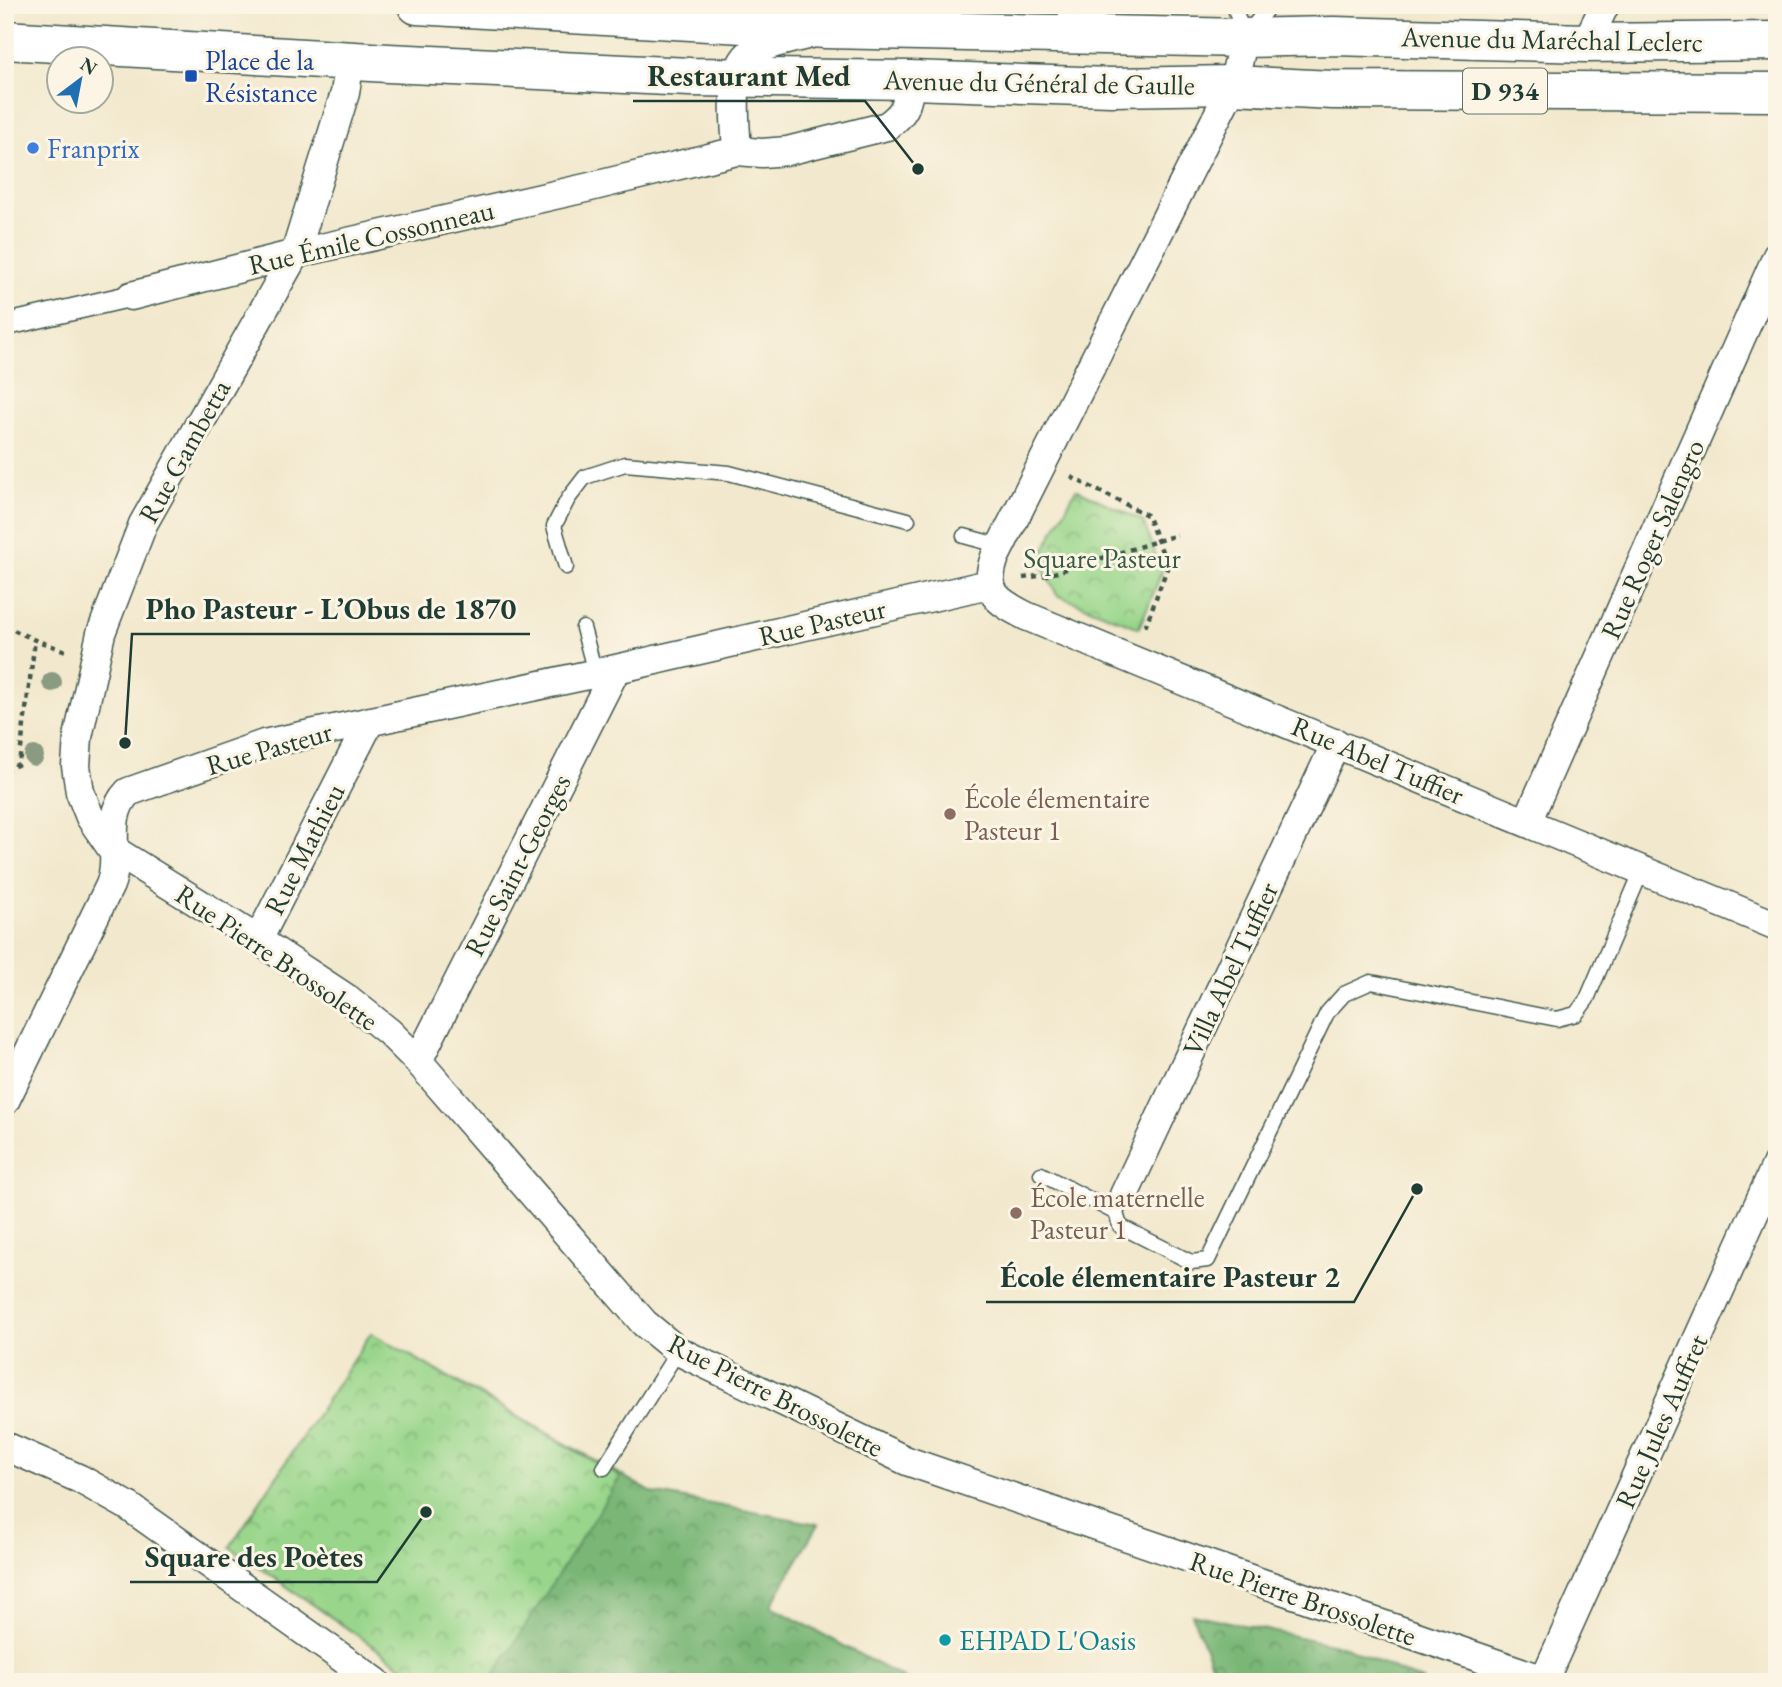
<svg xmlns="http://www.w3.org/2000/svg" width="1782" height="1687" font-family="'EB Garamond',serif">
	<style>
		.forest { fill: url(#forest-crowns); stroke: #4c7a56; stroke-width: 2 }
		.park { fill: url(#park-crowns); stroke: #5c8a60; stroke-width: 2 }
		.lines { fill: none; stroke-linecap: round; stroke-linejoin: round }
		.service-casing { stroke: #3f574b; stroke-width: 17 }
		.pedestrian-casing { stroke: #3f574b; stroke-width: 24 }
		.minor-casing { stroke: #3f574b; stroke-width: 31 }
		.primary-casing { stroke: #3f574b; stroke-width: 41 }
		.path { stroke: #3f574b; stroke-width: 4.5; stroke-dasharray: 5 5; stroke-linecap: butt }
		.service { stroke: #fff; stroke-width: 14 }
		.pedestrian { stroke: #fff; stroke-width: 21 }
		.minor { stroke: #fff; stroke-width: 28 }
		.primary { stroke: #fff; stroke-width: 38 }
		.tree { fill: #8b9b82 }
		.transit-dot { fill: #1a4fb4; stroke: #fcf5e5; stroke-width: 2.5 }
		.shop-dot { fill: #3f7fe0; stroke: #fcf5e5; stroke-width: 2.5 }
		.education-dot { fill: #8d6e63; stroke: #fcf5e5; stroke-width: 2.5 }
		.culture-dot { fill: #0f9aa8; stroke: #fcf5e5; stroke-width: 2.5 }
		.labels { text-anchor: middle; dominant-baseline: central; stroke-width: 6; stroke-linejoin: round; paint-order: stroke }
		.shield { fill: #fcf5e5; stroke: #617469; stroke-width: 2 }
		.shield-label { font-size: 26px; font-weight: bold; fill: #1f3d34 }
		.street-label { font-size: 28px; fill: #1f3d34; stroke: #fcf5e5 }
		.transit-label { font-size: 28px; fill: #164399; stroke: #fcf5e5; text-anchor: start }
		.shop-label { font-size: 28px; fill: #366cbe; stroke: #fcf5e5; text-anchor: start }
		.park-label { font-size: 28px; fill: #375c45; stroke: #fcf5e5 }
		.education-label { font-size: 28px; fill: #785e54; stroke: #fcf5e5; text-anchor: start }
		.culture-label { font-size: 28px; fill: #0d838f; stroke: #fcf5e5; text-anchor: start }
		.leader { fill: none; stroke: #1f3d34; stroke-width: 2.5 }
		.callout-dot { fill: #1f3d34; stroke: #fcf5e5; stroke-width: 2.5 }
		.callout-label { font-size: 30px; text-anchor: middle; font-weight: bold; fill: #1f3d34; stroke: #fcf5e5; stroke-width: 6; stroke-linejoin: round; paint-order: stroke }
	</style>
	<defs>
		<pattern id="forest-crowns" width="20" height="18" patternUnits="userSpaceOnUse" patternTransform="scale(1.75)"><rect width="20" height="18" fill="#7ab777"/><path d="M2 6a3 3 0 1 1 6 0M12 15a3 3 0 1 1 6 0" fill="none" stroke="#639662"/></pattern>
		<pattern id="park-crowns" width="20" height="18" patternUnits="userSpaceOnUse" patternTransform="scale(1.75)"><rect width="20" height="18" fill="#99d68b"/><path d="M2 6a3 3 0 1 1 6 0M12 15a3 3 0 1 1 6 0" fill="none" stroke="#7caf72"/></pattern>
	</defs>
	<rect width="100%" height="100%" fill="#fcf5e5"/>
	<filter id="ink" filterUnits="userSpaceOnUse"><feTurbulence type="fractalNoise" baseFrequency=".0143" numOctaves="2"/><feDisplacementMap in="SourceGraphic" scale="14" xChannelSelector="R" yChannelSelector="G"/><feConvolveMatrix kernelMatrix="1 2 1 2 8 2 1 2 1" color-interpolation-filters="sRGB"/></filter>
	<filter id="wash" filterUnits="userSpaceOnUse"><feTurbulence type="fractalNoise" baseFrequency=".00686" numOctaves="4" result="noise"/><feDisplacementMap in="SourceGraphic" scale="28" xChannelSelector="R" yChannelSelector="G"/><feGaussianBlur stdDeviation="1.57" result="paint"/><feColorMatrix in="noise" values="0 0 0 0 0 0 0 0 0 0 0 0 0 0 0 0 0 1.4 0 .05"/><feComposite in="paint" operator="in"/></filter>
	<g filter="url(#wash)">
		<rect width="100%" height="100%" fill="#f2e8cd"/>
		<path class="forest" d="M371 1333 653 1493 818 1524 771 1606 910 1682H425L230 1547Z
			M1192 1614 1345 1647 1424 1682H1218Z"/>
		<path class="park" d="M1076 489 1143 521 1162 572 1139 628 1057 595 1042 566V561L1044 550Z
			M371 1333 620 1477 490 1682H425L230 1547Z"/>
	</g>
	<g filter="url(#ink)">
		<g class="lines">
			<g class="service-casing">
				<path id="service" d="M1234 5 1243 34
					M1058 32 1071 5
					M1247 34 1270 5
					M964 536 1001 546
					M566 567 554 526 568 499 585 477 625 464 729 473 908 520
					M583 628 595 673
					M1041 1174 1116 1213
					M1124 1195 1116 1213 1120 1226 1191 1262 1208 1260 1327 1013 1344 994 1371 982 1557 1019 1576 1014 1587 999 1642 870
					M604 1468 678 1351"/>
			</g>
			<g class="pedestrian-casing">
				<path id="pedestrian" d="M5 325 131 296"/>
			</g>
			<g class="minor-casing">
				<path id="minor" d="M1244 38 1233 85 995 557C982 593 997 601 1026 616L1777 926
					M1586 43 1605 5
					M350 60 345 93 295 254 143 524 101 633 78 737 76 766 80 792 90 817 112 849 258 940 349 1000 389 1032 418 1061 644 1323 678 1351 907 1461 1550 1682
					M737 151C736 124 727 68 752 52 768 43 792 39 810 34
					M131 296 295 254 590 187 737 151 762 153 787 151 887 126C907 112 907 103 911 80
					M1527 822 1777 256
					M258 940 370 721
					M418 1061 616 669
					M5 1101 110 885C122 854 102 819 128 792L264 744 616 669 989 584
					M1124 1195 1336 743
					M5 1446 80 1479 128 1506 376 1682
					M1544 1680 1777 1163"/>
			</g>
			<g class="primary-casing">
				<path id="primary" d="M417 5 826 29 1244 38 1334 36 1586 43 1777 41
					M5 40 388 63 690 77 911 80 1111 87 1233 85 1333 90 1777 92"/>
			</g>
			<path class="path" d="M1071 477 1147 515 1168 566 1144 630
				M1023 578 1047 575 1177 535
				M5 626 35 640 66 651
				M5 770 19 764 35 640"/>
			<use href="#service" class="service"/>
			<use href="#pedestrian" class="pedestrian"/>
			<use href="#minor" class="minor"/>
			<use href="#primary" class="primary"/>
		</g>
		<g class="tree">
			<circle cx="52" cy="682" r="10"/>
			<circle cx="34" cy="756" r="10"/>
		</g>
	</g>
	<rect class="transit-dot" x="184" y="69" width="14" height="14" rx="3.5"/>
	<circle class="shop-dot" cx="33" cy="148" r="7"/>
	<g class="education-dot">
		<circle cx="950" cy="814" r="7"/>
		<circle cx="1016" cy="1213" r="7"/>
	</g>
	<circle class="culture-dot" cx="945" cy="1640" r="7"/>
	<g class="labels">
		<rect class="shield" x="1463" y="68.5" width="84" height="45" rx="5"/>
		<g class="shield-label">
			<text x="1505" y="91">D 934</text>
		</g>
		<g class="street-label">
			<text transform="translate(1552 39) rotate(1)">Avenue du Maréchal Leclerc</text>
			<text transform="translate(1039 82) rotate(1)">Avenue du Général de Gaulle</text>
			<text transform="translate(371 237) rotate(-13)">Rue Émile Cossonneau</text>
			<text transform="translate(184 451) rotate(-61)">Rue Gambetta</text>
			<text transform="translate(1652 539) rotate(-66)">Rue Roger Salengro</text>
			<text transform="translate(822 622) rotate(-13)">Rue Pasteur</text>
			<text transform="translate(269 748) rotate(-16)">Rue Pasteur</text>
			<text transform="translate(1378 760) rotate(23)">Rue Abel Tuffier</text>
			<text transform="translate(304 849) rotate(-63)">Rue Mathieu</text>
			<text transform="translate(517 865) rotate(-63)">Rue Saint-Georges</text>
			<text transform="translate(277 957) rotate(34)">Rue Pierre Brossolette</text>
			<text transform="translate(1230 969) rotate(-65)">Villa Abel Tuffier</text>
			<text transform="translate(776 1395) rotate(27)">Rue Pierre Brossolette</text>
			<text transform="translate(1661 1421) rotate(-66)">Rue Jules Auffret</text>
			<text transform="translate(1303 1598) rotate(19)">Rue Pierre Brossolette</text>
		</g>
		<g class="transit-label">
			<text x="205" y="60">Place de la<tspan x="205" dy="32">Résistance</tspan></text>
		</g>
		<g class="shop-label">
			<text x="47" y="148">Franprix</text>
		</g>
		<g class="park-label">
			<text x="1102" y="558">Square Pasteur</text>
		</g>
		<g class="education-label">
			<text x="964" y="798">École élementaire<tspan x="964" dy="32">Pasteur 1</tspan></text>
			<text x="1030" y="1197">École maternelle<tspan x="1030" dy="32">Pasteur 1</tspan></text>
		</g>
		<g class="culture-label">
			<text x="959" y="1640">EHPAD L'Oasis</text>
		</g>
	</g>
	<path class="leader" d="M918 169L865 101H633M125 743L132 634H530M1417 1189L1354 1302H986M426 1512L377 1582H130"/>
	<g class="callout-dot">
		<circle cx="918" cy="169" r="7"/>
		<circle cx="125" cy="743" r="7"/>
		<circle cx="1417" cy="1189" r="7"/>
		<circle cx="426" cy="1512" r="7"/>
	</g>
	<g class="callout-label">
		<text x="749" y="86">Restaurant Med</text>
		<text x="331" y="619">Pho Pasteur - L’Obus de 1870</text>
		<text x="1170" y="1287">École élementaire Pasteur 2</text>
		<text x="254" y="1567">Square des Poètes</text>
	</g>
	<rect width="1782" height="1687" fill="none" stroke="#fcf5e5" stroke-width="28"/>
	<g transform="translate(80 80) rotate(32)"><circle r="33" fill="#fcf5e5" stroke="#a4ab9e" stroke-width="2"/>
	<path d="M0-5L12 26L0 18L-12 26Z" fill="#1f6fb2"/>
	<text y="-10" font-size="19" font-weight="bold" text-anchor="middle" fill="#1f3d34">N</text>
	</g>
</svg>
